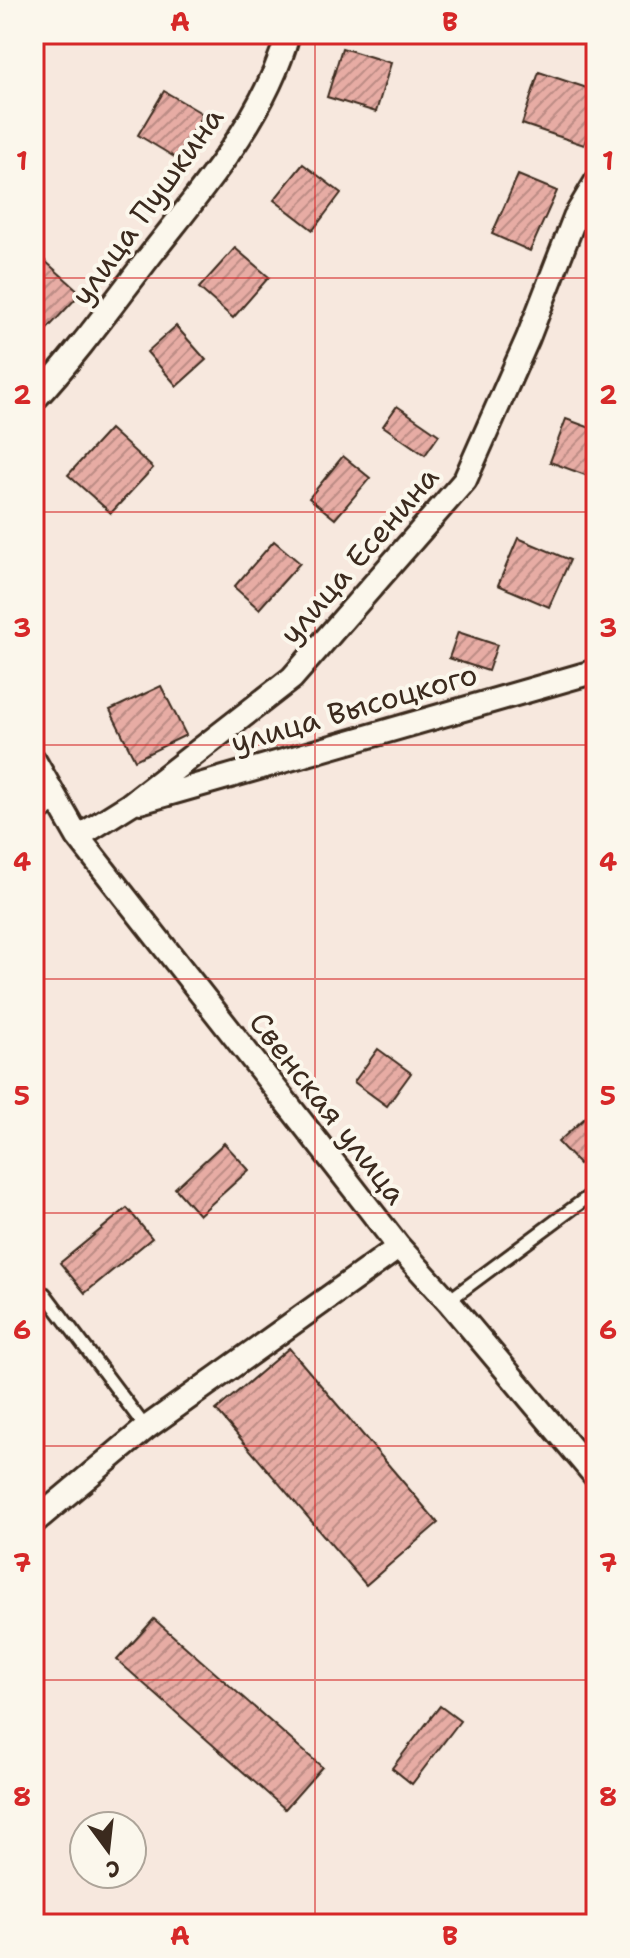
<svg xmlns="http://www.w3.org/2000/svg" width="630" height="1958" font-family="'Shantell Sans',sans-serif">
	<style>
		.building { fill: url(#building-hatch); stroke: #3b2a1e; stroke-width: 2 }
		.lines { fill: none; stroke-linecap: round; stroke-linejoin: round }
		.service-casing { stroke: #3b2a1e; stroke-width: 17 }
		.minor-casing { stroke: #3b2a1e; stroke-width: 28 }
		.service { stroke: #fbf7ec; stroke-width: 11 }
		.minor { stroke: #fbf7ec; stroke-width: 22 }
		.grid { fill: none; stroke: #d62828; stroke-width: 2; stroke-opacity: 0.55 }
		.labels { text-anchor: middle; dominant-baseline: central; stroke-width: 8; stroke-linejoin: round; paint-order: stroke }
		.street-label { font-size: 30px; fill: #3b2a1e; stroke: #fbf7ec }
		.neatline { fill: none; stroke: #d62828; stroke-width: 3 }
		.grid-label { font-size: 26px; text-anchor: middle; font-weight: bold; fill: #d62828 }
	</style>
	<defs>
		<pattern id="building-hatch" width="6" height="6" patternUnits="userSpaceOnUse" patternTransform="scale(2)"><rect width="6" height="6" fill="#e7aca4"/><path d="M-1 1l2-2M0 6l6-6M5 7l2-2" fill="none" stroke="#bc8c85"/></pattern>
	</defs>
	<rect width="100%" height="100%" fill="#f7e8de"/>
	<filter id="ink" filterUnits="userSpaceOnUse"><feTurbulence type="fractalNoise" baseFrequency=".0125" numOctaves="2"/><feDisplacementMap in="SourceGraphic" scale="16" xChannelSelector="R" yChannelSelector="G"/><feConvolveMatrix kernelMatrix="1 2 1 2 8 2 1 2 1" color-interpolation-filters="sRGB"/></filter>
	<g filter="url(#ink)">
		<path class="building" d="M342 48 391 63 376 112 327 97Z
			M539 72 596 91V110L584 145 522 124Z
			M164 91 203 114 176 158 138 135Z
			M303 164 341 193 313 230 274 200Z
			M518 175 557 191 530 251 492 234Z
			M235 248 269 277 233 318 199 288Z
			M44 260 81 293 34 343V271Z
			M176 326 206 360 177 386 147 352Z
			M397 406 439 435 425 455 383 426Z
			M566 419 596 430V479L550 462Z
			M110 429 153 468 111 513 68 475Z
			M343 456 370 478 335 519 309 498Z
			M518 538 570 560 549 607 498 585Z
			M274 541 300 563 259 609 234 587Z
			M458 632 497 645 488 671 449 658Z
			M161 686 186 735 135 760 110 710Z
			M378 1049 411 1073 387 1106 354 1082Z
			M596 1108V1149L579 1164 558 1142Z
			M224 1143 249 1170 199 1215 175 1188Z
			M127 1208 152 1238 85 1293 60 1263Z
			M289 1348 438 1523 366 1585 216 1410Z
			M154 1619 322 1767 285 1809 117 1660Z
			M440 1706 460 1721 412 1784 392 1768Z"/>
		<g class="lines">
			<g class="service-casing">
				<path id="service" d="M45 1294 146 1428
					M448 1301 596 1191"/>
			</g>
			<g class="minor-casing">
				<path id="minor" d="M34 400C76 355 112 305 149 257 202 189 265 118 288 34
					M34 760 78 837 340 1171 399 1247 448 1301 596 1477
					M140 802 596 671
					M34 813 55 798
					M78 837 129 805 292 678 465 480 528 338 575 217 596 182
					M34 1522 146 1428 399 1247"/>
			</g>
			<use href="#service" class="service"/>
			<use href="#minor" class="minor"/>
		</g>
	</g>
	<path class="grid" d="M315 34V1924M34 278H596M34 512H596M34 745H596M34 979H596M34 1213H596M34 1446H596M34 1680H596"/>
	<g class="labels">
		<g class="street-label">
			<text transform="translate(147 206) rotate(-54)">улица Пушкина</text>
			<text transform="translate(359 555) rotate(-49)">улица Есенина</text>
			<text transform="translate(354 708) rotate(-16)">улица Высоцкого</text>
			<text transform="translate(328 1108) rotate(52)">Свенская улица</text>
		</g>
	</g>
	<rect width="630" height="1958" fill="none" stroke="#fbf7ec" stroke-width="88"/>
	<g transform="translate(108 1850) rotate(165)"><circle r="38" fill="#fbf7ec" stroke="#aea59a" stroke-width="2"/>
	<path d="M0-6L14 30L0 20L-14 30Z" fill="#3b2a1e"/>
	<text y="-12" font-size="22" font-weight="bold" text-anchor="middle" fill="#3b2a1e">С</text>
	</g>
	<rect x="44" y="44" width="542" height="1870" class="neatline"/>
	<g class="grid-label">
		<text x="180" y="31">A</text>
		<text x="450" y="31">B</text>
		<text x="22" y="170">1</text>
		<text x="608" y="170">1</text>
		<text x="22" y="404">2</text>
		<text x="608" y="404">2</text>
		<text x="22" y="637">3</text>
		<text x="608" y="637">3</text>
		<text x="22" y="871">4</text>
		<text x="608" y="871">4</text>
		<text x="22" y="1105">5</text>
		<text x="608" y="1105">5</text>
		<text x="22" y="1339">6</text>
		<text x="608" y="1339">6</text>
		<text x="22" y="1572">7</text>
		<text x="608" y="1572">7</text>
		<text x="22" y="1806">8</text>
		<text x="608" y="1806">8</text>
		<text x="180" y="1945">A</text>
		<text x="450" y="1945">B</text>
	</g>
</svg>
